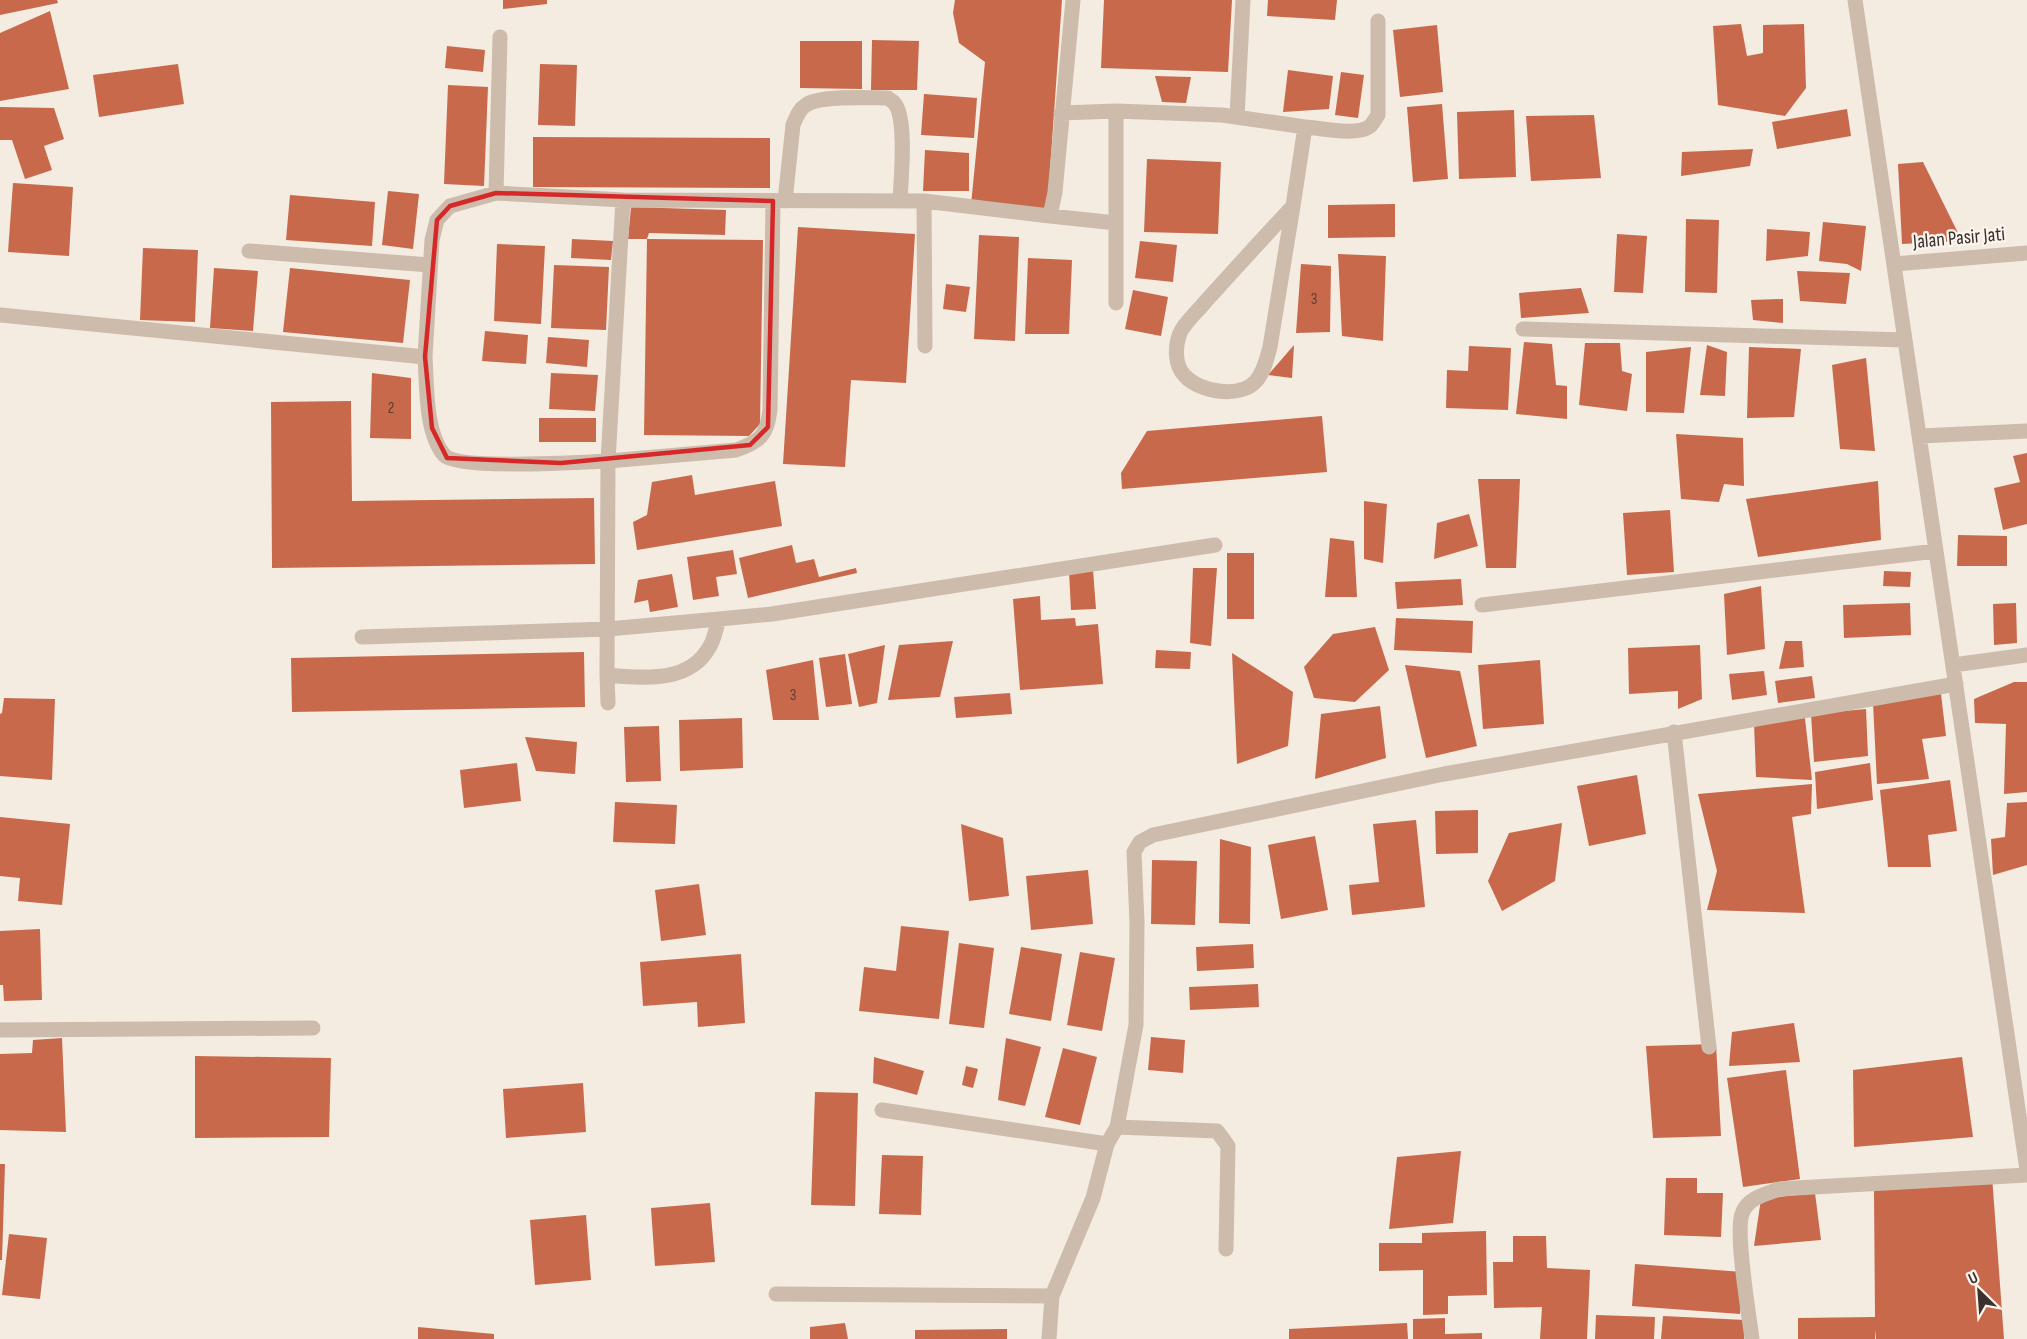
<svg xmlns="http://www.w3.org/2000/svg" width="2027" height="1339" font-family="'Sofia Sans Condensed',sans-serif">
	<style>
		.building { fill: #c8694b }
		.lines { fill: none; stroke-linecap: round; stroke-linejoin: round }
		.street { stroke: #cdbbac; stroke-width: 15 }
		.marked { fill: none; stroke: #d62828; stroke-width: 4.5; stroke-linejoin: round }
		.labels { text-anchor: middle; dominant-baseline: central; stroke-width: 4.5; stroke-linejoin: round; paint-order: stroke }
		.number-label { font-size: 16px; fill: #5e3e33 }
		.street-label { font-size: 20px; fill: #3b302b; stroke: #fbf5ee }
	</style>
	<rect width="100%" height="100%" fill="#f4ebe1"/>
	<path class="building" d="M0 0H57L58 3 0 15Z
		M503 0H547V4L503 9Z
		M955 0H1062L1047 212 971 205 985 62 959 43 953 13Z
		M1104 0H1232L1228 72 1101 68Z
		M1268 0H1337L1335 20 1267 16Z
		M50 11 69 89 0 101V33Z
		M1741 24 1747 56 1763 53V25L1804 24 1806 88 1785 116 1718 105 1713 26Z
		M1437 25 1443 92 1400 97 1393 30Z
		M872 40 919 41 917 90H871Z
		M800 41H862V89L800 88Z
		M447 46 485 50 483 72 445 68Z
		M178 64 184 104 99 117 93 75Z
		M540 64 577 65 575 126 538 125Z
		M1288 70 1333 76 1329 109 1283 112Z
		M1341 72 1364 75 1358 118 1335 115Z
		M1155 76 1191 77 1186 103 1162 102Z
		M448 85 488 87 484 186 444 184Z
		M924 94 977 98 974 138 921 135Z
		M1442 104 1448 179 1413 182 1407 107Z
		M0 107 54 108 64 139 44 146 52 170 25 179 12 140H0Z
		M1847 109 1851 136 1777 149 1772 122Z
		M1514 110 1516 177 1459 179 1457 112Z
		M1594 115 1601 178 1531 181 1526 116Z
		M533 137 770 138V188L533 187Z
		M1753 149 1750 166 1681 176 1682 152Z
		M925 150 969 153V191H923Z
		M1147 159 1221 162 1218 234 1144 232Z
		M1923 162 1962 241 1902 244 1898 164Z
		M13 183 73 187 69 256 8 252Z
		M388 191 419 194 413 249 382 245Z
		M290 195 375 202 372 246 286 240Z
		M1395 204V237L1328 238V205Z
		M631 207 726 210 725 235 649 233 647 239H628Z
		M1686 219 1719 220 1717 293 1685 292Z
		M1823 222 1866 226 1861 271 1847 264 1819 261Z
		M798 227 915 234 906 383 851 380 845 467 783 464Z
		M1767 229 1810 232 1808 256 1766 261Z
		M1617 234 1647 236 1643 293 1614 292Z
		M979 235 1019 237 1015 341 974 339Z
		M572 239 613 241 611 260 571 258Z
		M647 239 763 240 760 424 749 436 644 435Z
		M1140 241 1177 245 1173 282 1135 278Z
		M497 244 545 246 541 324 494 321Z
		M143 248 198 250 195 322 140 320Z
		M1338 254 1386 256 1383 341 1342 336Z
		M1028 258 1072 260 1069 334H1025Z
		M1301 264 1331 266 1330 332 1296 333Z
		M554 265 609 267 606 330 551 328Z
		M214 268 258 271 253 331 210 328Z
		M290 268 410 280 403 343 283 332Z
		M1797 271 1850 273 1846 304 1800 301Z
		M946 284 970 287 966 312 943 309Z
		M1581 288 1589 313 1521 318 1519 293Z
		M1133 290 1168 297 1161 336 1125 329Z
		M1783 299V323L1753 320 1751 300Z
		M485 331 528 335 526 364 482 361Z
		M548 337 589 340 587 367 546 363Z
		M1524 342 1552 344 1556 385 1567 386V419L1516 414Z
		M1585 343H1620L1622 371 1632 374 1627 411 1579 405Z
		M1294 345 1292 378 1268 375Z
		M1707 345 1727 352 1725 396 1700 395Z
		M1469 346 1511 348 1508 410 1446 408 1447 370 1468 371Z
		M1691 347 1684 413 1646 412V352Z
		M1749 347 1801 349 1794 417 1747 418Z
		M1866 358 1875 451 1840 449 1832 365Z
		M372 373 411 378V439L370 438Z
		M551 373 598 375 595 411 549 409Z
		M351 401 352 501 594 498 595 564 272 568 271 402Z
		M1322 416 1327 472 1122 489 1121 473 1147 431Z
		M539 418H596V442H539Z
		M1676 434 1743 438 1744 486 1724 484 1719 502 1681 499Z
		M2027 453V524L2003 530 1994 488 2020 482 2013 456Z
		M692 475 695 495 775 481 782 526 637 550 633 522 647 515 652 482Z
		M1478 479H1520L1516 568H1486Z
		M1878 481 1881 540 1758 557 1746 499Z
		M1364 501 1387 504 1383 563 1364 559Z
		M1670 510 1674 572 1627 575 1623 513Z
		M1469 514 1478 546 1434 559 1437 523Z
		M1958 535 2007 536V566H1957Z
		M1330 538 1354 541 1357 597H1325Z
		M792 545 796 563 814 559 819 577 856 568 857 573 748 598 739 558Z
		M733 550 737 574 716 577 719 596 693 600 687 557Z
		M1227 553H1254V619H1227Z
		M1193 568H1217L1211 646 1190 643Z
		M1093 570 1096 609 1071 610 1069 571Z
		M1884 571 1911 572 1910 587 1883 586Z
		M672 574 678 607 650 612 648 600 634 603 638 580Z
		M1461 579 1463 605 1397 609 1395 582Z
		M1761 586 1765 649 1727 655 1724 594Z
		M1040 596 1041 620 1075 618 1076 626 1098 624 1103 684 1020 690 1013 599Z
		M1910 603 1911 635 1844 638 1843 605Z
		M2016 603 2017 643 1994 645 1993 604Z
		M1396 618 1473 621 1472 653 1394 650Z
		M1375 627 1389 670 1355 702 1314 698 1304 667 1333 634Z
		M953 641 940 697 888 700 899 645Z
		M1785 641H1802L1804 667 1779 669Z
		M885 645 877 703 859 707 848 654Z
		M1700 645 1702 699 1678 709V691L1629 694 1628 648Z
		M1156 650 1191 652 1190 669 1155 668Z
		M584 652 585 707 292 712 291 658Z
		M1232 653 1293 692 1288 746 1237 764Z
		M845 654 852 704 826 707 819 658Z
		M813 660 819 720H773L766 670Z
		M1540 660 1544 724 1483 729 1478 665Z
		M1405 665 1460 671 1477 746 1426 758Z
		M1764 671 1767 695 1732 700 1729 674Z
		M1812 676 1815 698 1778 703 1775 681Z
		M2014 682H2027V792L2004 794 2006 724 1975 723 1974 699Z
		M1010 693 1012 714 956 718 954 697Z
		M1941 694 1946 736 1922 739 1929 779 1877 784 1873 703Z
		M4 698 55 699 52 780 0 776V714L2 713Z
		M1380 706 1386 758 1315 779 1321 714Z
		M1866 709 1868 756 1814 762 1811 714Z
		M1804 710 1812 780 1756 777 1754 723Z
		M742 718 743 768 680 771 679 720Z
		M659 726 661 781 626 782 624 727Z
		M525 737 577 742 575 774 536 771Z
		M517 763 521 801 464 808 460 770Z
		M1870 763 1873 800 1817 809 1815 772Z
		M1637 775 1646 834 1589 846 1577 786Z
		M1950 780 1957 831 1928 835 1931 867H1888L1880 790Z
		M1812 784 1811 814 1792 817 1805 913 1707 910 1717 871 1698 794Z
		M615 802 677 805 675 844 613 842Z
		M2027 802V865L1993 875 1991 839 2005 837 2007 803Z
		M1478 810V853L1436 854 1435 811Z
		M0 817 70 824 62 905 18 901 20 878 0 876Z
		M1416 820 1425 907 1352 915 1349 885 1379 882 1373 824Z
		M1562 823 1555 881 1502 911 1488 881 1509 833Z
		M961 824 1003 838 1009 896 969 901Z
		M1315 836 1328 910 1281 919 1268 845Z
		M1220 839 1251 847 1250 924 1219 923Z
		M1152 860 1197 861 1195 925 1151 924Z
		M1088 870 1093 924 1031 930 1026 876Z
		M699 884 706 935 661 941 655 890Z
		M901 926 949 931 939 1019 859 1011 864 967 896 971Z
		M40 929 42 1000 4 1001 3 985H0V931Z
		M959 943 994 948 984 1028 949 1024Z
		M1253 944 1254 968 1197 971 1196 947Z
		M1021 947 1062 954 1051 1021 1009 1014Z
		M1080 952 1115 958 1102 1031 1067 1025Z
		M741 954 745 1023 698 1027 697 1002 643 1006 640 962Z
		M1258 984 1259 1007 1190 1010 1189 987Z
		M1794 1023 1800 1062 1729 1066 1732 1032Z
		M1151 1037 1185 1040 1183 1073 1148 1070Z
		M62 1038 66 1132 0 1130V1054L32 1053 33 1040Z
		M1006 1038 1041 1047 1025 1106 998 1100Z
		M1716 1044 1721 1136 1653 1138 1646 1046Z
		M1063 1048 1097 1057 1080 1125 1045 1117Z
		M195 1056 331 1058 329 1137 195 1138Z
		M874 1057 924 1071 917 1095 873 1083Z
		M1962 1057 1973 1137 1854 1147 1853 1070Z
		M966 1066 978 1069 973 1088 962 1085Z
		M1786 1070 1800 1179 1743 1187 1727 1078Z
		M583 1083 586 1132 506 1138 503 1089Z
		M815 1092 858 1093 855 1206 811 1205Z
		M1461 1151 1453 1223 1389 1229 1397 1157Z
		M882 1155 923 1156 921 1215 879 1214Z
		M0 1164H5L2 1260H0Z
		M1992 1176 2004 1339H1876V1330L1875 1339H1798V1318L1875 1317 1874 1190Z
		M1666 1178H1697V1193H1723L1721 1237 1664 1235Z
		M1815 1193 1821 1240 1754 1246 1761 1199Z
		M710 1203 715 1262 655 1266 651 1208Z
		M586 1215 591 1280 535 1285 530 1220Z
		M1486 1231 1487 1295 1448 1296V1314L1423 1315V1270L1379 1271V1243H1422V1233Z
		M9 1234 47 1238 40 1299 2 1295Z
		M1513 1236H1546L1547 1268 1590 1270 1587 1339H1540L1542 1307 1494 1308 1493 1262H1513Z
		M1635 1264 1743 1272 1740 1314 1632 1306Z
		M1596 1315 1655 1317 1654 1339H1595Z
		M1663 1316 1745 1320 1744 1339H1661Z
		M1445 1318V1334L1482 1333V1339H1413V1319Z
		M845 1323 848 1339H810V1327Z
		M1407 1323 1408 1339H1289V1329Z
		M418 1327 494 1334V1339H418Z
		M1007 1329V1339H915V1330Z"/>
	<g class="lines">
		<path class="street" d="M1855 0 2027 1170
			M1116 111V303
			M1061 113 1116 111 1222 115 1305 127 1293 206
			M1237 117 1243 0
			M1305 127C1322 128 1355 136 1369 127 1373 124 1375 119 1378 115V21
			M496 193 500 37
			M623 200 608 461 736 450C760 442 767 435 770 410L773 201
			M785 201 793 125C796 118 799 109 806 105 819 95 870 98 888 98 890 100 893 101 895 104 907 120 901 179 900 200
			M924 201 925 346
			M1293 206 1270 347C1267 358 1264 372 1256 381 1240 399 1200 392 1185 376 1174 365 1175 346 1180 333 1185 322 1198 311 1206 301 1235 269 1264 237 1293 206Z
			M1050 216 1116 223
			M249 251 430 265
			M1894 264 2027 253
			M0 315 425 357C427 386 425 432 444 455 457 470 584 462 608 461L607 675C643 678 690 684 710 646 715 638 716 627 719 619L772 614 1215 545
			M1523 329 1905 340
			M425 357 432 240 437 220 450 206 496 193 623 200 924 201 1050 216 1055 192 1073 0
			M1920 436 2027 431
			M1482 605 1936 551
			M362 637 608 629 719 619
			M1953 665 2027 655
			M607 675 608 703
			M1674 732 1709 1047
			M0 1030 313 1028
			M882 1110 1107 1144
			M1117 1127 1217 1131 1228 1146 1226 1249
			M776 1294 1052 1296
			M1049 1339 1052 1296 1093 1198 1107 1144 1117 1127 1136 1025 1137 923 1134 852 1140 842 1153 835 1444 774 1956 684
			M1752 1339C1749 1314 1735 1234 1742 1214 1747 1198 1766 1194 1779 1189L2027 1175"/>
	</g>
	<path class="marked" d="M496 193 773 201 768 427 750 445 561 463 447 458 432 428 425 357 437 220 450 206Z"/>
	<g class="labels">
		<g class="number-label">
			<text x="1314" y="299">3</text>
			<text x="391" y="408">2</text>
			<text x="793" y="695">3</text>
		</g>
		<g class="street-label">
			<text transform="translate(1959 238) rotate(-5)">Jalan Pasir Jati</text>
		</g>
	</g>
	<g transform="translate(1979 1291) rotate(335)" stroke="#fbf5ee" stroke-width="4.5" paint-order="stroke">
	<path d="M0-4.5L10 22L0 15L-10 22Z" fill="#3b302b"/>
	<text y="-9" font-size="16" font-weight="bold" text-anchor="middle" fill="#3b302b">U</text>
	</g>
</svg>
